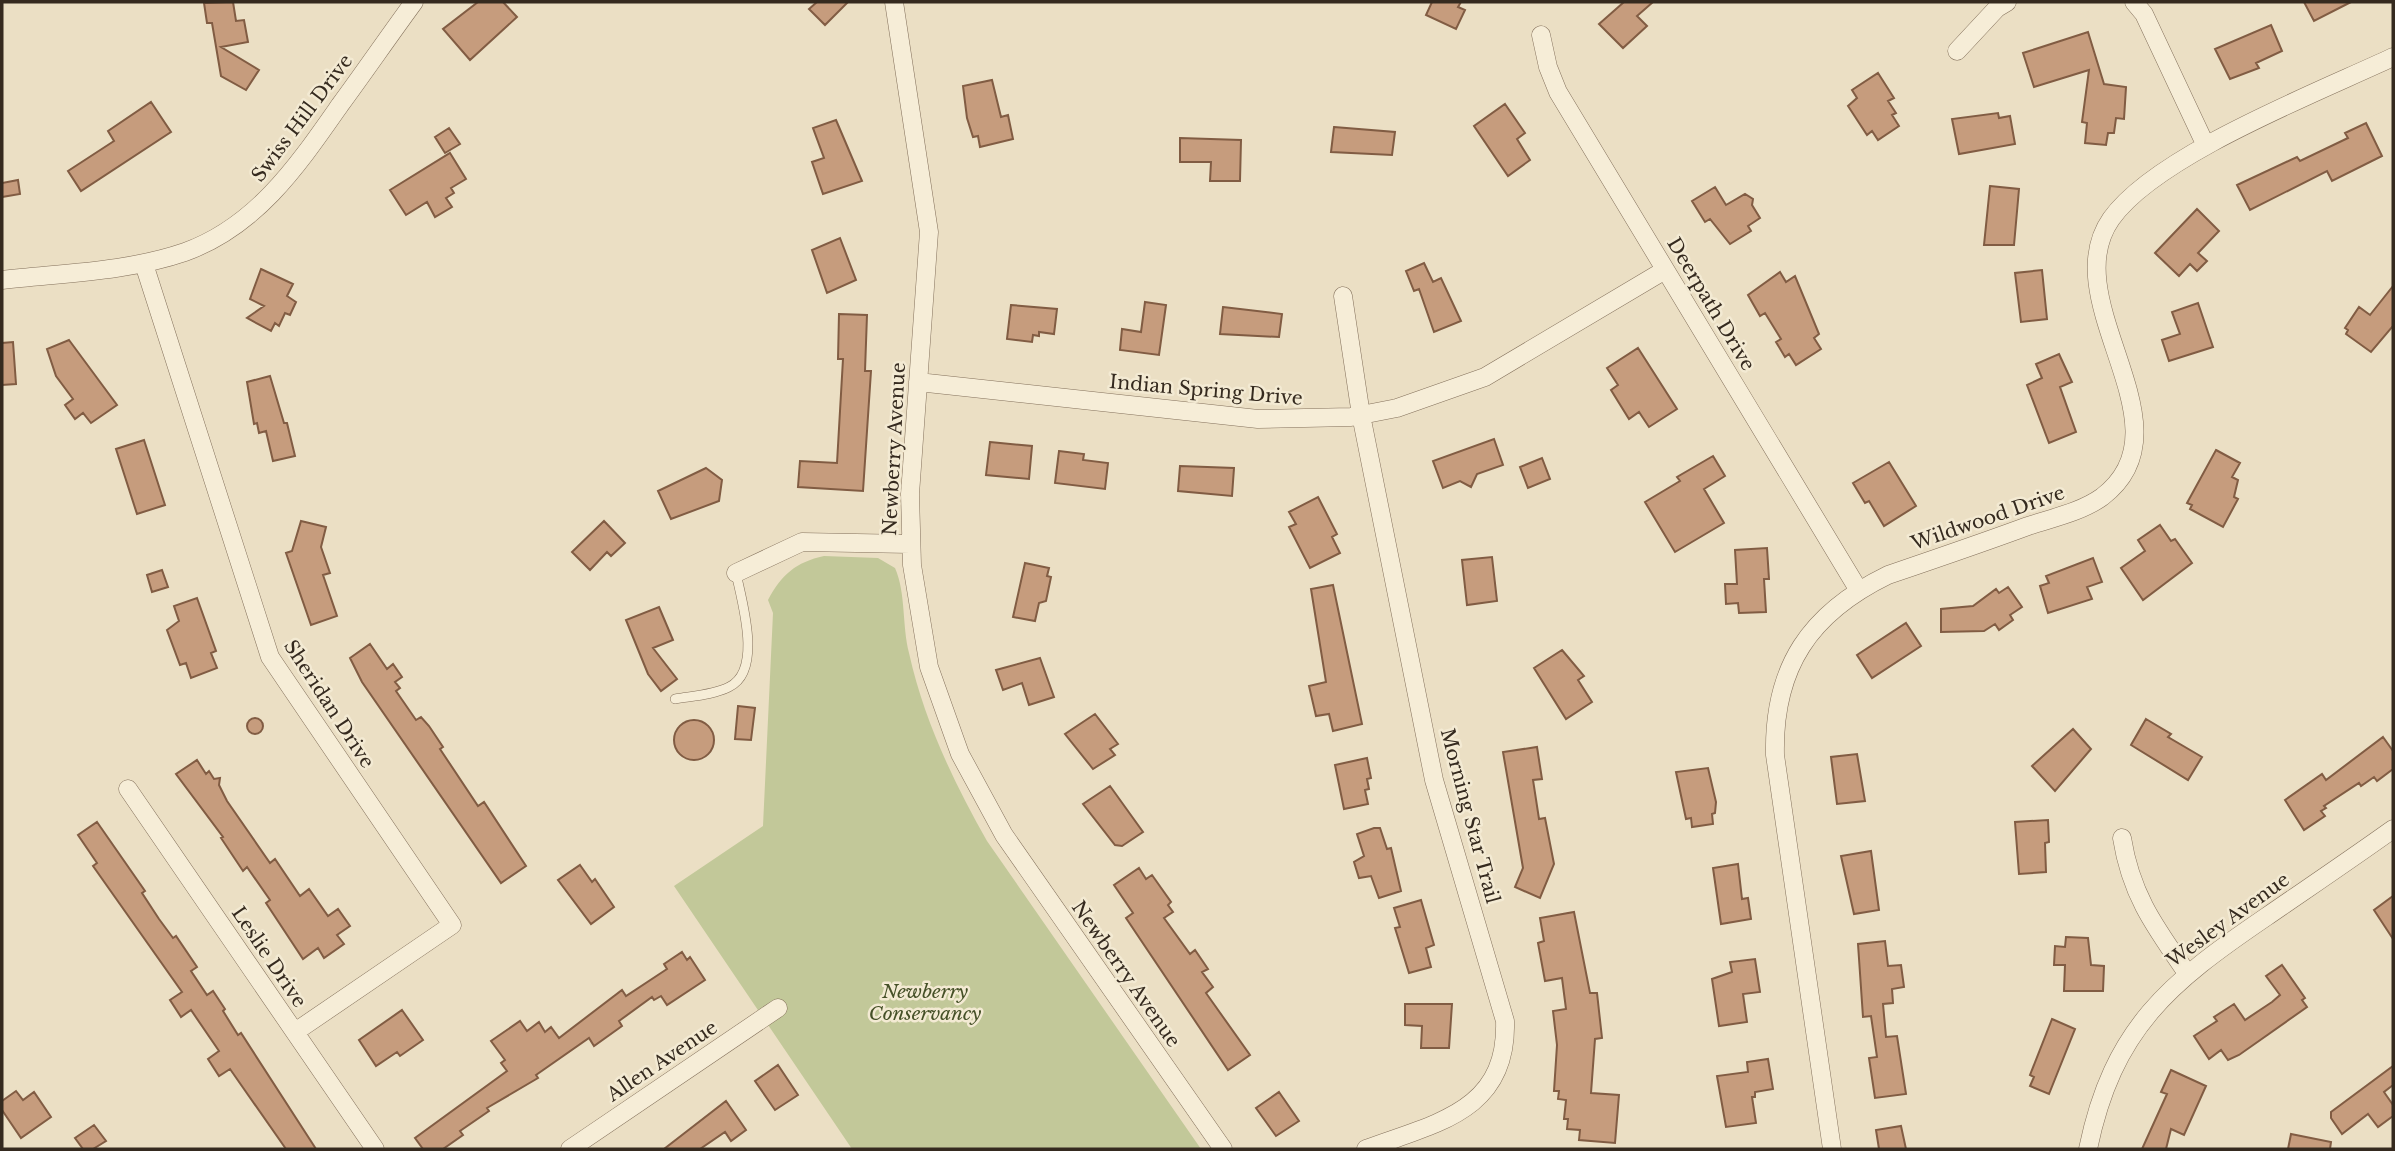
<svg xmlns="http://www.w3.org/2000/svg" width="2395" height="1151" font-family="'Libre Baskerville',serif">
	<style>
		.green { fill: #c2c899 }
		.building { fill: #c69c7d; stroke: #815c43; stroke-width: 2 }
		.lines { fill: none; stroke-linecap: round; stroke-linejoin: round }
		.lane-casing { stroke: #84715c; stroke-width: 10 }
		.street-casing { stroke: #84715c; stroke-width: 19 }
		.lane { stroke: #f6edd7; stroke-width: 9 }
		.street { stroke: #f6edd7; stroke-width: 18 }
		.labels { text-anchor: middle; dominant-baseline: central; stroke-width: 5; stroke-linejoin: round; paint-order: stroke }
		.street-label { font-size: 19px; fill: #352a1f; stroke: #f3ead3 }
		.park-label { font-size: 19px; font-style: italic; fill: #455027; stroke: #f3ead3 }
	</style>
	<rect width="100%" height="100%" fill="#ebdfc4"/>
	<path class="green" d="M824 556 878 558 895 568C906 593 902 626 909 653 924 720 953 781 987 841L1201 1149H852L674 886 763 826 773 613 768 600C781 575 796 562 824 556Z"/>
	<path class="building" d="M233 2 236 21 244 20 248 42 221 47 259 70 246 90 221 76 212 23H207L204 3Z
		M478 2H503L517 17 470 60 443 29Z
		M817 2H848L825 25 809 9Z
		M1432 2H1461L1458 7 1465 10 1456 29 1426 15Z
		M1624 2H1653L1637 16 1647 26 1623 48 1599 24Z
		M2304 2H2351L2314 21Z
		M2271 25 2282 51 2256 63 2259 68 2230 79 2215 49Z
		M2088 32 2104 84 2126 87 2124 119 2116 118 2114 133H2108L2106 145 2085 143 2087 123 2082 122 2089 70 2034 87 2023 53Z
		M1878 73 1894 98 1888 101 1896 113 1892 115 1899 126 1878 140 1872 131 1867 135 1848 106 1857 98 1852 90Z
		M992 80 1001 117 1008 115 1013 139 980 147 978 136 973 137 967 118 963 86Z
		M151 102 171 132 81 191 68 171 114 141 108 131Z
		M1505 104 1525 133 1517 139 1530 160 1508 176 1474 126Z
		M1998 113 1999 118 2010 116 2015 144 1959 154 1952 119Z
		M836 120 862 181 823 194 812 162 824 158 813 128Z
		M2366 123 2382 156 2332 181 2327 171 2250 210 2237 185 2297 157 2300 161 2348 138 2345 133Z
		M1334 127 1395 132 1392 155 1331 152Z
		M449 128 460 144 445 153 435 137Z
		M1180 138 1241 140 1240 181H1210L1211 162H1180Z
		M450 153 466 179 451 188 454 193 446 198 452 207 435 217 427 202 406 215 390 190Z
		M18 180 20 194 2 197V183Z
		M1990 186 2019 189 2014 245H1984Z
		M1715 187 1726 205 1745 194 1753 199 1752 205 1760 218 1748 226 1751 231 1730 244 1710 219 1705 222 1692 201Z
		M2197 209 2219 231 2198 253 2207 261 2197 271 2190 264 2179 276 2155 253Z
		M840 238 856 280 827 293 812 250Z
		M1424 263 1433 282 1441 278 1461 321 1434 332 1419 289 1414 291 1406 271Z
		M261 269 293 284 287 296 296 302 290 315 285 313 279 326 275 323 271 331 247 318 264 306 250 299Z
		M2042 270 2047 319 2021 322 2015 273Z
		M1780 272 1786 282 1795 276 1819 334 1814 338 1821 349 1796 365 1789 354 1785 357 1776 342 1781 339 1765 313 1760 316 1748 295Z
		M2393 286V326L2371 352 2346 334 2348 330 2345 328 2359 307 2370 315Z
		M1145 302 1166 305 1159 355 1120 350 1122 329 1141 332Z
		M2198 303 2213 347 2169 361 2162 340 2180 334 2172 312Z
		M1011 305 1057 309 1054 334 1039 332V336L1033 335 1032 342 1007 339Z
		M1223 307 1282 314 1279 337 1220 334Z
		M839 314 867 315 865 371H871L863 491 798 487 800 461 837 463 843 359H838Z
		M69 340 117 405 91 423 83 413 75 419 65 405 73 399 56 376 47 349Z
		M13 342 16 384 2 385V343Z
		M1638 348 1677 409 1649 427 1639 412 1629 419 1611 390 1618 385 1607 368Z
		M2059 354 2072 382 2060 387 2076 432 2049 443 2027 385 2042 378 2036 364Z
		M270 376 284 423H287L295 456 273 461 266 431 259 433 257 423 254 424 247 382Z
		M1494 439 1503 465 1477 474 1471 487 1460 481 1443 488 1433 461Z
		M144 440 165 505 137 514 116 449Z
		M990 442 1032 446 1029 479 986 475Z
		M2216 450 2240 463 2232 477 2238 480 2234 497 2238 499 2223 527 2190 509 2192 505 2187 503Z
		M1059 451 1084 454 1083 460 1108 463 1105 489 1055 483Z
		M1713 456 1725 476 1704 489 1724 523 1675 552 1645 502 1680 481 1677 477Z
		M1542 458 1550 479 1528 488 1520 467Z
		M1889 462 1916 506 1884 526 1869 501 1865 503 1853 483Z
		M1180 466 1234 468 1232 496 1178 491Z
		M706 468 722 480 719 501 671 519 658 491Z
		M1318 497 1337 534 1332 537 1340 553 1310 568 1289 527 1296 524 1289 512Z
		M301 521 326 527 321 547 330 573 323 575 337 616 311 625 286 553 292 551Z
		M604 521 625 543 611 556 607 552 590 570 572 552Z
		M2160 525 2171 541 2175 539 2192 563 2143 600 2121 568 2145 551 2138 540Z
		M1767 548 1769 579H1764L1766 612 1739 613 1738 603 1726 604 1725 584H1737L1735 550Z
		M1492 557 1497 601 1467 605 1462 560Z
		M2093 558 2102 582 2087 587 2092 599 2048 613 2040 586 2049 583 2046 576Z
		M1025 563 1049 568 1047 576 1051 577 1046 601 1039 603 1035 621 1013 617Z
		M162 570 168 587 152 592 147 575Z
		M1333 585 1362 724 1333 731 1329 714 1316 716 1309 686 1326 682 1311 589Z
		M2008 587 2022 607 2010 615 2013 620 1999 630 1995 624 1984 631 1941 632V609L1973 606 1996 589 1999 593Z
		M197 598 216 651 211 653 217 668 191 678 186 663 180 665 167 630 179 621 174 606Z
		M659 607 673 640 653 648 677 679 661 691 648 674 626 620Z
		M1906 623 1921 646 1872 678 1857 655Z
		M370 644 387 669 393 664 402 677 395 682 400 688 396 691 416 720 421 717 429 726 443 747 440 749 478 806 484 802 526 866 501 883 362 682 350 658Z
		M1562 650 1584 676 1578 680 1592 702 1566 719 1534 668Z
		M1040 658 1054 697 1029 705 1022 683 1003 690 996 670Z
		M738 706 755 708 751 740 735 739Z
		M1095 714 1118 744 1110 749 1115 755 1093 769 1065 734Z
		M247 726a8 8 0 1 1 16 0a8 8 0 1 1-16 0Z
		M2146 719 2171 734 2168 737 2202 757 2188 780 2131 745Z
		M674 740a20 20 0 1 1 40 0a20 20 0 1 1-40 0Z
		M2073 729 2091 749 2055 791 2032 766Z
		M2383 737 2393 751V769L2377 781 2374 777 2361 786 2359 783 2324 806 2326 808 2321 811 2325 816 2304 830 2285 800 2322 774 2326 780Z
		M1537 747 1542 779 1533 780 1539 819 1545 818 1554 864 1540 898 1515 887 1523 868 1503 752Z
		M1857 754 1865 801 1837 804 1831 757Z
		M1367 758 1371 778 1367 779 1369 789 1365 790 1368 804 1344 809 1335 765Z
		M197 760 206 774 209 771 214 779 220 778 219 785 227 801 270 863 275 859 300 896 309 889 328 916 338 909 350 926 337 935 344 944 324 958 318 948 303 959 266 903 270 900 247 867 243 871 221 838 223 837 176 774Z
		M1708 768 1716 802 1715 813 1712 814 1713 824 1692 827 1691 818 1686 819 1676 772Z
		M1110 786 1143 832 1122 846 1115 845 1083 804Z
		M2048 820 2049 842 2045 843 2046 872 2019 874 2015 822Z
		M97 822 145 891 142 893 159 919 173 938 176 936 197 967 191 971 207 995 213 991 225 1009 223 1011 238 1035 241 1033 316 1149H286L230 1069 219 1076 208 1059 219 1051 191 1010 181 1017 170 1000 182 992 93 866 97 863 78 835Z
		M1374 828H1380L1387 849 1391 848 1401 891 1379 898 1371 876 1359 878 1354 862 1364 856 1357 834Z
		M1871 851 1879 910 1854 914 1841 856Z
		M1738 864 1742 899 1748 898 1751 919 1721 924 1713 868Z
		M580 865 592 882 595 879 614 907 591 924 558 880Z
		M1139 868 1146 879 1152 875 1171 902 1168 905 1173 912 1164 918 1190 954 1195 950 1208 969 1202 972 1213 987 1206 993 1250 1055 1228 1070 1126 918 1133 913 1114 885Z
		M2393 896V939L2374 910Z
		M1421 900 1434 945 1426 948 1431 967 1409 973 1395 928 1400 927 1394 908Z
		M1574 912 1590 993H1597L1602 1038 1595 1039 1591 1093 1619 1095 1615 1143 1579 1140 1580 1130 1567 1129 1568 1119H1564L1566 1100 1558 1099 1559 1091H1554L1557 1045 1553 1011 1566 1009 1562 978 1545 981 1538 943 1544 941 1540 918Z
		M2066 937 2088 938 2091 965 2104 966 2103 991H2064L2065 965H2054L2055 946 2065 947Z
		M1885 941 1888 966 1901 965 1904 987 1892 989 1893 1003 1883 1004 1886 1037 1897 1036 1906 1094 1875 1098 1869 1058 1877 1057 1871 1016 1863 1017 1858 944Z
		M682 952 687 960 690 957 705 980 667 1005 661 996 654 1000 652 997 619 1021 622 1026 594 1046 589 1038 536 1075 538 1078 487 1108 489 1111 460 1131 463 1135 443 1149H423L415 1138 507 1071 501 1063 505 1060 491 1041 520 1021 527 1031 539 1022 545 1032 551 1027 559 1038 622 990 626 996 667 969 664 964Z
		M1755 959 1760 992 1743 994 1747 1022 1719 1026 1712 979 1732 972 1730 962Z
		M2282 965 2305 998 2302 1000 2307 1007 2239 1055 2228 1060 2221 1050 2209 1059 2194 1036 2217 1021 2214 1017 2234 1004 2245 1020 2272 1002 2280 995 2266 976Z
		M1405 1004H1452L1449 1048H1421L1422 1026 1405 1025Z
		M402 1010 423 1040 400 1056 397 1052 376 1066 359 1040Z
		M2052 1019 2075 1029 2049 1094 2030 1086 2034 1077 2030 1075Z
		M1768 1059 1773 1089 1755 1092V1097H1752L1756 1123 1726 1127 1717 1076 1748 1072 1747 1062Z
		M778 1065 798 1095 775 1110 755 1081Z
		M2393 1066V1085L2384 1092 2393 1105V1116L2378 1127 2368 1114 2342 1134 2331 1118V1112Z
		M2171 1070 2206 1086 2184 1135 2171 1129 2166 1149H2142L2167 1094 2161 1092Z
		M16 1091 23 1100 34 1092 51 1117 21 1138 2 1110V1101Z
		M1279 1092 1299 1121 1276 1136 1256 1108Z
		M726 1101 746 1130 731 1141 725 1132 700 1149H664Z
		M94 1125 106 1141 93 1149H83L75 1138Z
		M1901 1126 1906 1149H1879L1876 1130Z
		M2291 1134 2331 1142 2330 1149H2288Z"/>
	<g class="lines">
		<g class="lane-casing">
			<path id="lane" d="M675 699C692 696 713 695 729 687 763 671 742 602 736 573"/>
		</g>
		<g class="street-casing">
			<path id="street" d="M894 2 929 232 910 494 912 565 929 667 960 754 1004 835 1223 1149
				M2134 2 2144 14 2206 146
				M1541 35 1548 67 1558 92 1858 589
				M1957 51 1997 8 2007 2
				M144 264 270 657 452 925 295 1032
				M2 280C62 273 127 272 185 252 257 226 298 165 340 105 365 71 389 36 414 2
				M1343 296 1361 415 1434 780 1505 1021C1508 1112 1435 1123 1366 1149
				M918 382 1258 419 1351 417 1397 408 1485 377 1665 270
				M736 573 802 542 910 544
				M128 789 375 1149
				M2122 838C2131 895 2155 927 2187 973
				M570 1149 778 1008
				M1832 1149 1775 755C1773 667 1810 613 1888 575 1935 559 1982 543 2028 526 2052 518 2081 512 2102 497 2195 427 2053 302 2111 219 2156 155 2319 92 2393 57
				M2088 1149C2113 1028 2169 983 2266 917 2308 888 2351 859 2393 829"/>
		</g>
		<use href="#lane" class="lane"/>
		<use href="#street" class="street"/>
	</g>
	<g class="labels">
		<g class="street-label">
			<text transform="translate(302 118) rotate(-53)">Swiss Hill Drive</text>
			<text transform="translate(1711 304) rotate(59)">Deerpath Drive</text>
			<text transform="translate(1206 390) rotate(5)">Indian Spring Drive</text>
			<text transform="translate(894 449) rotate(-87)">Newberry Avenue</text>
			<text transform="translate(1988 518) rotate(-19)">Wildwood Drive</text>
			<text transform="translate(329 704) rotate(57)">Sheridan Drive</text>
			<text transform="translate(1470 816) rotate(75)">Morning Star Trail</text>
			<text transform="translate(2228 920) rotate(-36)">Wesley Avenue</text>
			<text transform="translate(269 957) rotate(56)">Leslie Drive</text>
			<text transform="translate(1126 974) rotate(55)">Newberry Avenue</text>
			<text transform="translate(662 1061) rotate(-34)">Allen Avenue</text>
		</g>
		<g class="park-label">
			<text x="925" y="991">Newberry<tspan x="925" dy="22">Conservancy</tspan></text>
		</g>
	</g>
	<rect width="2395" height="1151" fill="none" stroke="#352a1f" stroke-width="7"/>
</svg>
